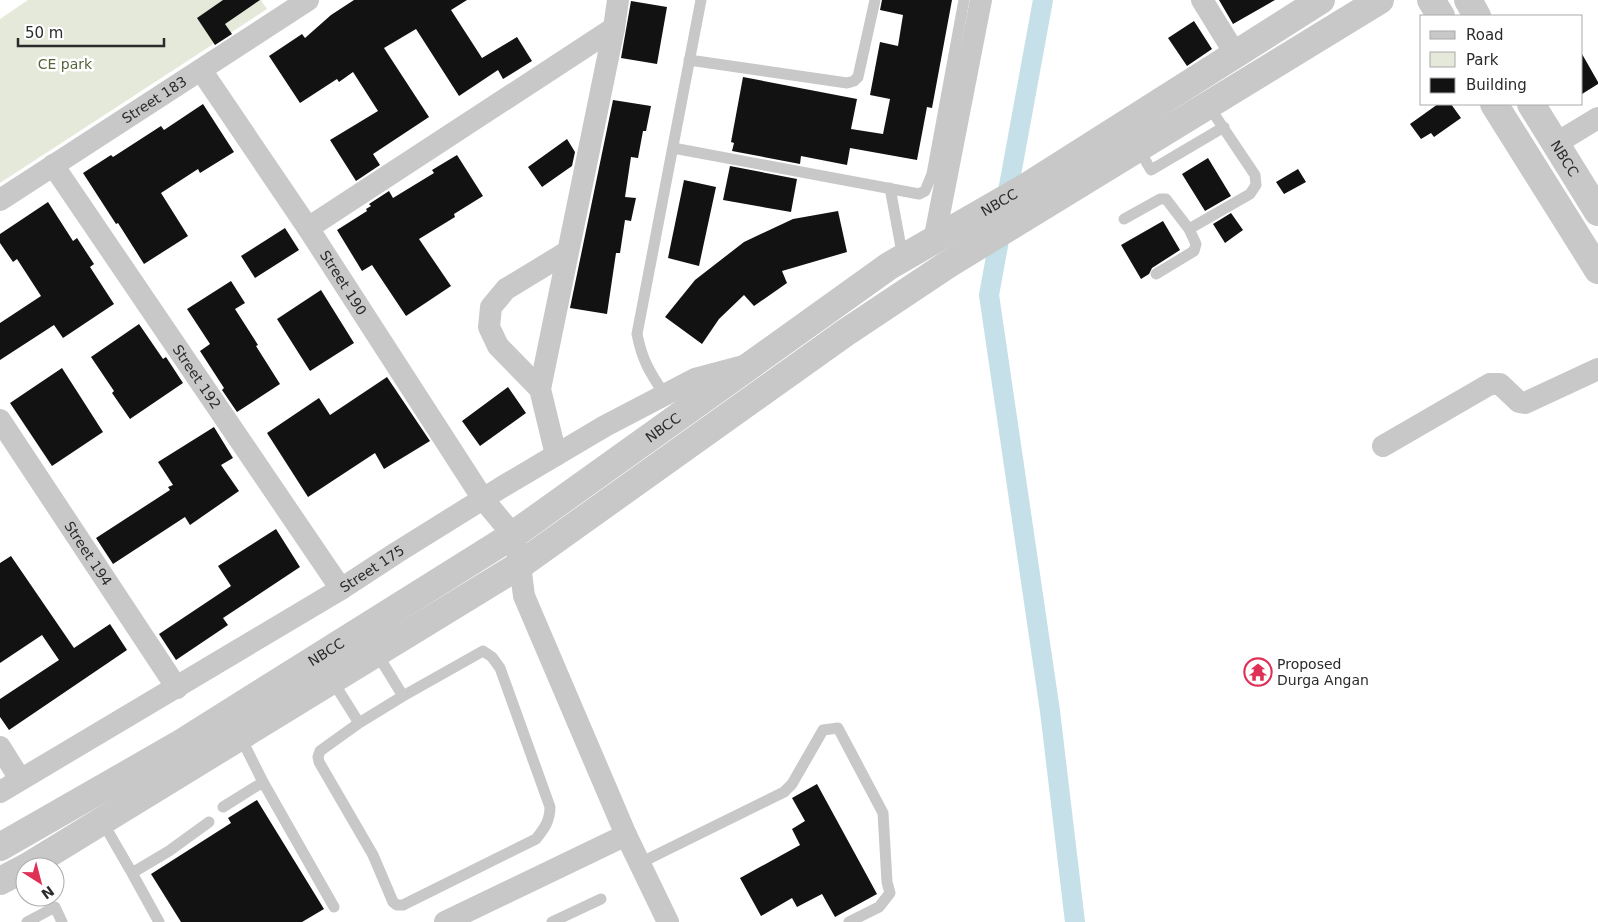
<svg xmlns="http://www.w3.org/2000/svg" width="1598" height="922" font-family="'DejaVu Sans',sans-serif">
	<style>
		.green { fill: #e4e9d9 }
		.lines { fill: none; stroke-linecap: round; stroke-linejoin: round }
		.canal { stroke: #c5e0e9; stroke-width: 20 }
		.building { fill: #121212 }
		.service { stroke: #c8c8c8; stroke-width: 11 }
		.minor { stroke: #c8c8c8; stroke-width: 22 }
		.tertiary { stroke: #c8c8c8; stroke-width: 28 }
		.labels { text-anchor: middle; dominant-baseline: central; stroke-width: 5; stroke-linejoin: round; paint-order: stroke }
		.park-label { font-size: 14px; fill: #55653b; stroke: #fff }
		.street-label { font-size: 14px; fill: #2b2b2b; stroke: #fff }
		.poi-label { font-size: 14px; fill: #2b2b2b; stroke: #fff; text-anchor: start }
	</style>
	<rect width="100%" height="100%" fill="#fff"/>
	<path class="green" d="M28 0H261L267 9 0 183V19Z"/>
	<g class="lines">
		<path class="canal" d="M1043 0 989 295 1050 711 1075 922"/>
	</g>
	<path class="building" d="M223 0H260L225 24 232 34 215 45 197 18Z
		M354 0H467L451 10 482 58 517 37 532 61 503 79 498 70 459 96 416 29 384 48 429 117 373 154 380 165 356 181 330 140 378 111 353 72 339 82 337 79 300 103 269 56 302 34 305 38 331 15Z
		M882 0H952L932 108 927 107 917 160 850 148 847 165 801 156 800 164 732 151 734 143 731 142 743 77 857 99 851 129 883 134 890 99 870 95 880 42 898 46 903 15 880 10Z
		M1219 0H1275L1233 24Z
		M631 1 667 7 657 64 621 58Z
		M1194 21 1212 49 1187 66 1168 38Z
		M1582 54 1598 82V84L1582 94Z
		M613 100 651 106 646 131H643L638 158 631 157 625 197 636 198 631 221 625 220 620 253H616L607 314 570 308Z
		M203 104 234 152 200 173 198 169 161 193 188 236 144 264 118 223 116 224 83 173 111 155 113 157 161 126 164 130Z
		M1438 104H1451L1461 118 1434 137 1431 133 1421 139 1410 124Z
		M567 139 575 152 572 166 542 187 528 167Z
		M457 155 483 196 454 214 455 217 419 239 451 286 406 316 372 265 362 271 337 230 367 211 366 209 371 206 369 204 389 191 393 198 434 173 432 170Z
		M1208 158 1231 196 1205 211 1182 174Z
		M730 166 797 179 791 212 723 200Z
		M1298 169 1306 182 1284 194 1276 182Z
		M684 180 716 187 699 266 668 258Z
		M48 202 73 241 77 238 94 264 90 267 114 304 63 338 54 325 0 360V323L41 296 17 259 13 262 0 243V234Z
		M838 211 847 252 782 271 787 283 754 306 744 295 719 319 702 344 665 317 695 280 744 242 793 219Z
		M1231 213 1243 230 1225 243 1213 224Z
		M1163 221 1180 250 1152 268 1149 274 1141 279 1121 245Z
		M285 228 299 250 255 278 241 256Z
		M231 281 245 303 235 309 258 345 256 346 280 384 237 412 222 390 224 388 200 351 210 344 187 309Z
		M321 290 354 343 310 371 277 319Z
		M139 324 163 359 166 357 183 383 130 419 112 393 114 391 91 357Z
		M62 368 103 432 52 466 10 403Z
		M387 377 430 441 384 469 375 453 308 497 267 433 319 398 330 415Z
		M508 387 526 413 480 446 462 421Z
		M214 427 233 458 221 465 239 491 190 525 185 517 113 564 96 538 170 490 168 487 173 485 158 462Z
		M276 529 300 567 223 618 228 625 176 660 159 634 231 586 218 566Z
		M11 556 74 648 110 624 127 650 9 730 0 717V699L59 660 42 635 0 663V563Z
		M817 784 877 894 835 917 822 894 797 907 792 898 761 916 740 878 800 845 792 829 805 821 792 798Z
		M257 800 324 909 302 922H181L151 874 231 823 228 818Z"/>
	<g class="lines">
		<path class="service" d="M689 60 847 83 854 81 858 77 875 0
			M673 148 919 194 925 191 932 174 964 0
			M1138 148 1151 170 1224 127
			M890 188 903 258
			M1124 219 1160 199H1166L1189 229
			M1156 274 1194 251 1196 244 1189 229 1250 194 1256 185 1255 175 1208 105
			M665 395C650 373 642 360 637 334L701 0
			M332 680 359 723 320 751 318 757 319 762 373 855 393 902 397 905H403L536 839C544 829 550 821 550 807L500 668 492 657 483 651 403 696 376 652
			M359 723 403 696
			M240 736 263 782 334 907
			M223 807 263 782
			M102 821 132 873
			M640 863 784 792 792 784 823 730 838 728 883 813 887 882 890 893 879 907 849 922
			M27 922 55 907 62 922
			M159 922 132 873 169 851 209 822
			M552 922 601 899"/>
		<g class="minor">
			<path d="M1202 0 1236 55"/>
			<path id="s1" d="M201 70 308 228 483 499 513 535 520 565 524 596 626 835 668 922"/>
			<path d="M1555 144 1598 118"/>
			<path id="s2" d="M53 165 341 589"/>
			<path id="s3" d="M0 200 308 0"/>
			<path d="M308 228 614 28"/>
			<path d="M934 241 981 0"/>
			<path d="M540 389 498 346 489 327 491 307 506 289 567 252"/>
			<path id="s4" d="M0 420 177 688"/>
			<path d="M1383 446 1490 384H1500L1519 402 1525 403 1598 369"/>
			<path d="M556 455 540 389 614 28 618 0"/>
			<path d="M0 747 20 779"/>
			<path id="s5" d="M0 792 341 589 396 553 502 487 605 426 695 379 744 366"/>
			<path d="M445 922 626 835"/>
		</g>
		<g class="tertiary">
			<path d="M1431 0 1441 16"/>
			<path d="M1468 0 1477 16"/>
			<path d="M1494 104 1598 270"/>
			<path id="s6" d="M1531 104 1598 212"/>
			<path id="s7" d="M0 847 178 745 513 535 889 266 1026 187 1321 0"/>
			<path d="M27 867 520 565 845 333 947 265 1380 0"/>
			<path d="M0 881 25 868"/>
		</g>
	</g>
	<defs>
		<g id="temple-ring" transform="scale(1.4375)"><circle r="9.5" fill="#fff" stroke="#df3056" stroke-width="1.5"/><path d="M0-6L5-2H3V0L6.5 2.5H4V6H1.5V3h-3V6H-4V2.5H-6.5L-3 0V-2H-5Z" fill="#df3056"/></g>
	</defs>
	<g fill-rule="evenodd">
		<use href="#temple-ring" x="1258" y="672"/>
	</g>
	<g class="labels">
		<g class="park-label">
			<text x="65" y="64">CE park</text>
		</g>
		<g class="street-label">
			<text stroke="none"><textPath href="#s3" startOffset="184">Street 183</textPath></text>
			<text stroke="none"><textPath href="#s6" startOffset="64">NBCC</textPath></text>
			<text stroke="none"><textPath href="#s7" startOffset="1190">NBCC</textPath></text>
			<text stroke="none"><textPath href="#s1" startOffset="256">Street 190</textPath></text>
			<text stroke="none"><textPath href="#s2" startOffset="256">Street 192</textPath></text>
			<text stroke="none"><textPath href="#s7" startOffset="785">NBCC</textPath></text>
			<text stroke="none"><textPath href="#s4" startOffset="160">Street 194</textPath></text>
			<text stroke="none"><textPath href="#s5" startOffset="434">Street 175</textPath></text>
			<text stroke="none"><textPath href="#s7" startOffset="380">NBCC</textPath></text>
		</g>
		<g class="poi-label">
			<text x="1277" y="664">Proposed<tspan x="1277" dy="16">Durga Angan</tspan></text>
		</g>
	</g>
	<rect x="1420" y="15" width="162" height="90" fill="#ffffff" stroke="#aaaaaa"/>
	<rect x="1430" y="31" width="25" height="8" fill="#c8c8c8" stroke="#aaaaaa"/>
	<text x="1466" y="40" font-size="15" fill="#2b2b2b">Road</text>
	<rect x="1430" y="52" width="25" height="15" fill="#e4e9d9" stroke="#aaaaaa"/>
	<text x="1466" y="65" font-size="15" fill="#2b2b2b">Park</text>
	<rect x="1430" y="78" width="25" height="15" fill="#121212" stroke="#aaaaaa"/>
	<text x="1466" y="90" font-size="15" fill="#2b2b2b">Building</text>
	<g transform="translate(40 882) rotate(144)"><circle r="24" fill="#ffffff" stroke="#aaaaaa"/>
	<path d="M0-4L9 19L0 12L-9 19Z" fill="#df3056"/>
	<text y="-8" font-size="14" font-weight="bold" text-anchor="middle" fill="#2b2b2b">N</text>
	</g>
	<path d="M18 38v8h146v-8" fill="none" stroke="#2b2b2b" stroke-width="2.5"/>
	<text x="25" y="38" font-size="15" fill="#2b2b2b" stroke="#ffffff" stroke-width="4" paint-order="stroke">50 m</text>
</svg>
